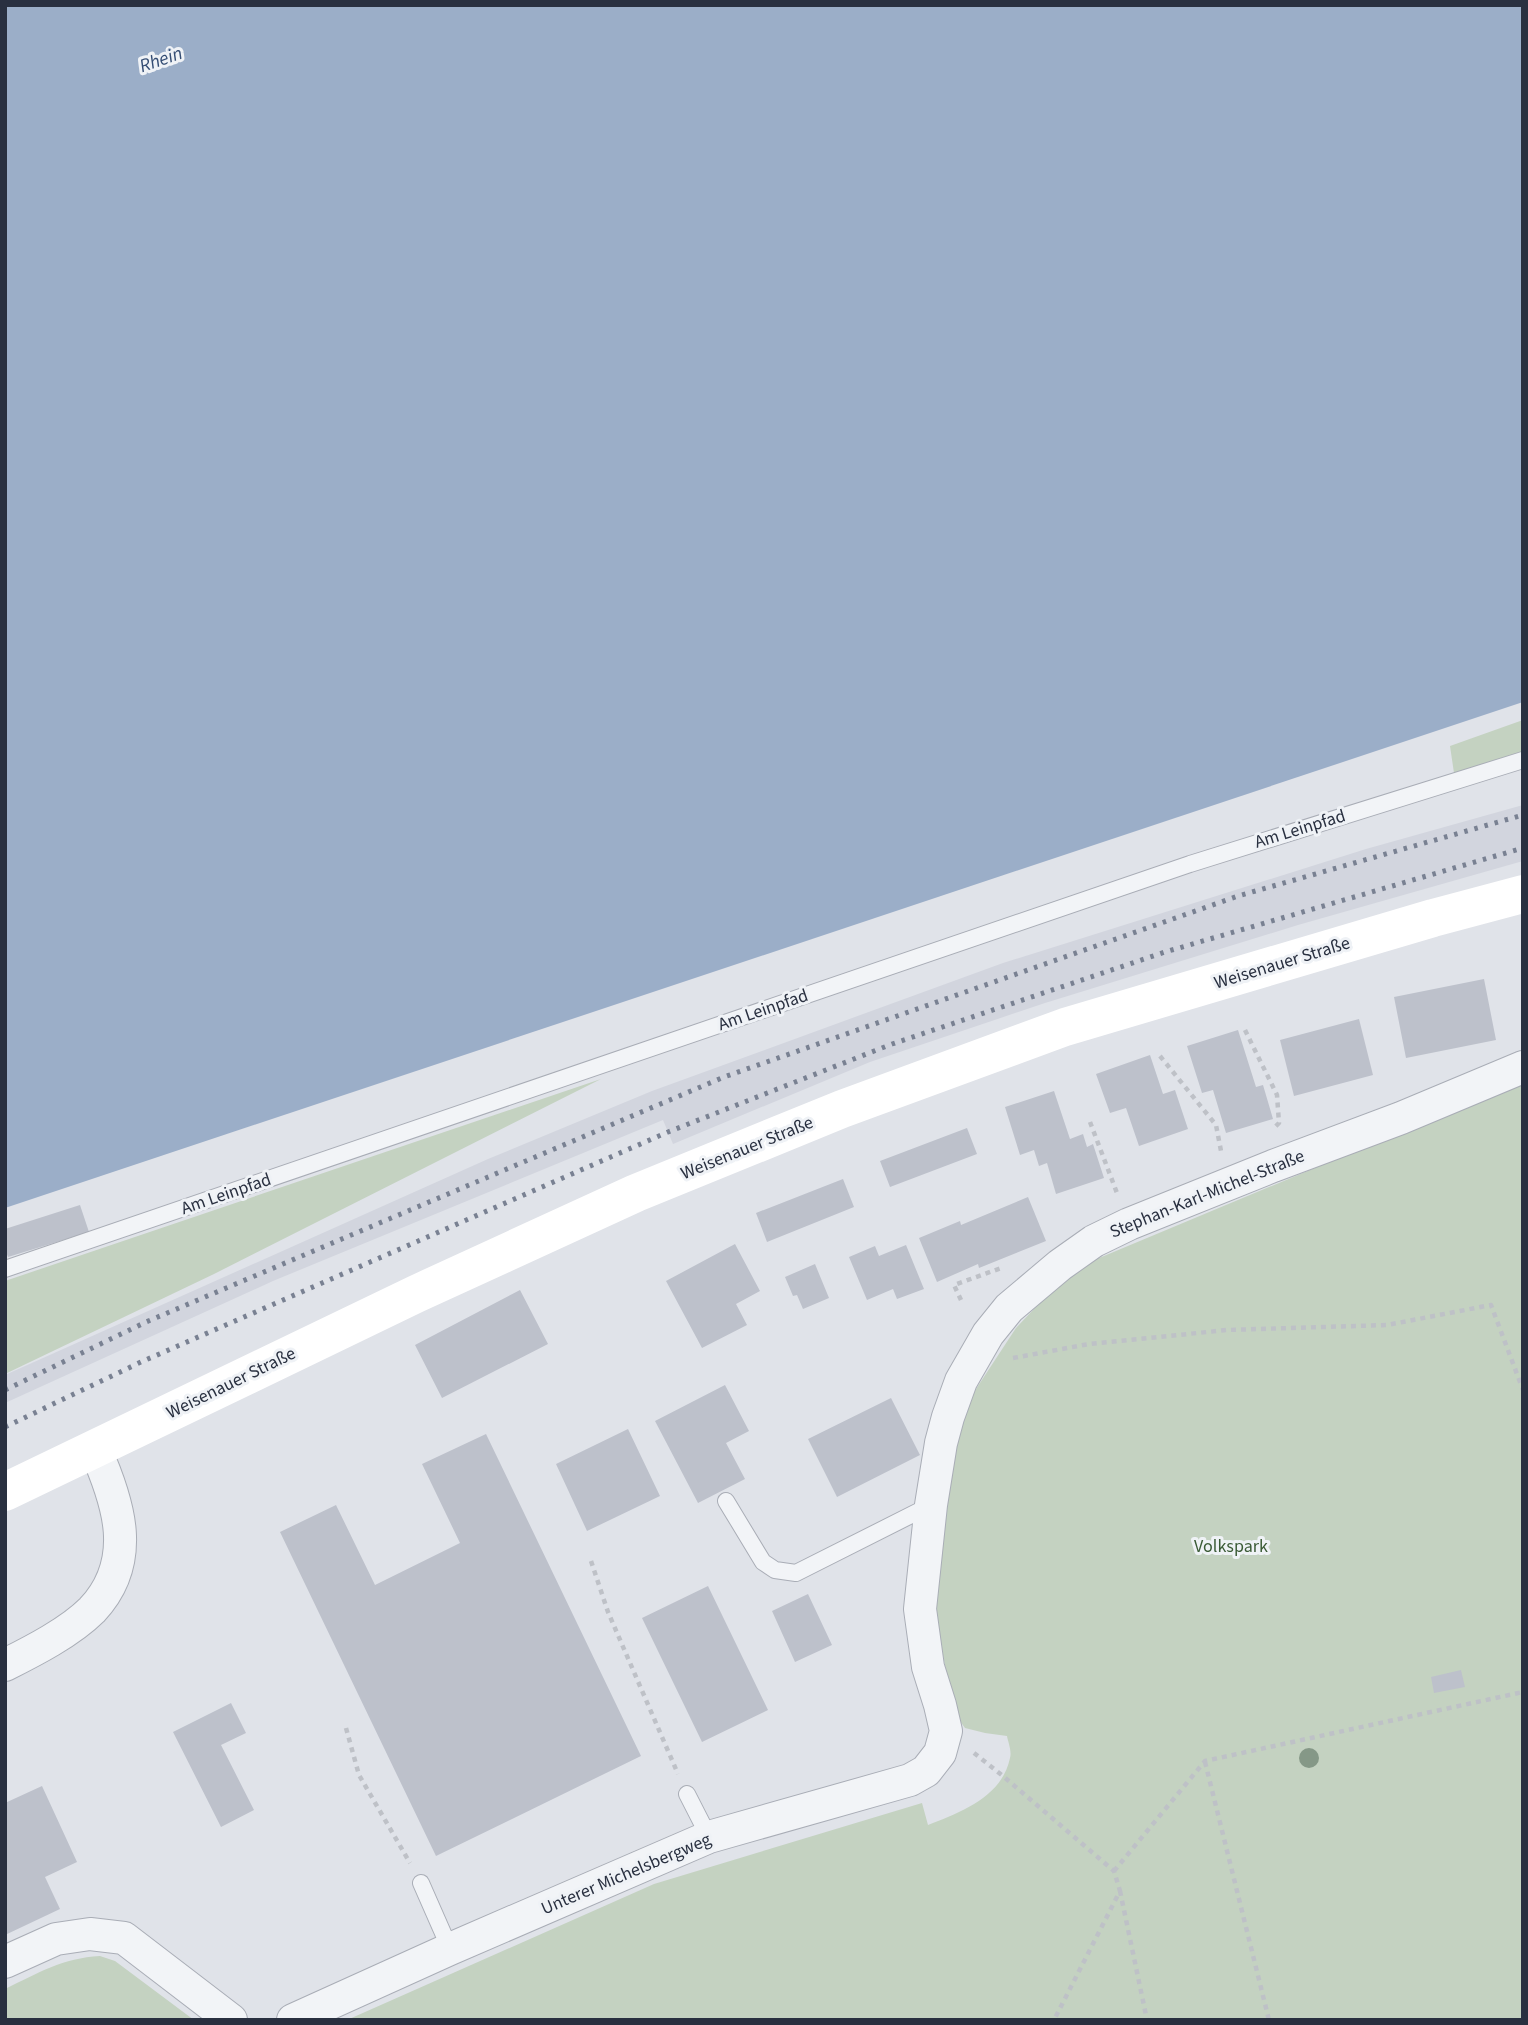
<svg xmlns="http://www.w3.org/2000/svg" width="1528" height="2025" font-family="'Source Sans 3',sans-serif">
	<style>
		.built { fill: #d2d5de }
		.green { fill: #c4d2c1 }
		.water { fill: #9baec8 }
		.building { fill: #bdc1cb }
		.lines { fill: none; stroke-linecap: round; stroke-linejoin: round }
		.lane-casing { stroke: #a9adb6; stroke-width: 18 }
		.street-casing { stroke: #a9adb6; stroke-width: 34 }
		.path { stroke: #bec1c7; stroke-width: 4.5; stroke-dasharray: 5 5; stroke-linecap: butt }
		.lane { stroke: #f2f4f7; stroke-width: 16 }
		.street { stroke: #f2f4f7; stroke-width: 32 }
		.secondary { stroke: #fff; stroke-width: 38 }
		.rail { stroke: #798192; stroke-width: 5; stroke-dasharray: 3.5 7; stroke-linecap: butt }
		.tree { fill: #859887 }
		.labels { text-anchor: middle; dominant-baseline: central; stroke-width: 6; stroke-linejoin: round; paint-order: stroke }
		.street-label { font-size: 18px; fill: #293040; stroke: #eff2f6 }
		.park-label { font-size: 18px; fill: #3b5b36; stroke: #eff2f6 }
		.water-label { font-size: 19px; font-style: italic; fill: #334c73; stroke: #eff2f6 }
	</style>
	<rect width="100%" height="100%" fill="#e0e3e9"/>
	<path class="built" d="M1523 805V861L1298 925 1045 1003 870 1062 673 1144 663 1120 273 1281 5 1403V1375L488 1159 652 1091 1003 963 1366 849Z"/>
	<path class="green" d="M1523 720V752L1454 773 1450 746Z
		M601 1079 214 1274 5 1374V1281Z
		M1523 1081V2020H347L654 1884 922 1803 928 1825C961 1812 1002 1797 1010 1758 1012 1751 1008 1742 1007 1736L985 1733 965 1728 954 1713 932 1597 956 1439 974 1392 1016 1328 1050 1292 1092 1261Z
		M100 1956 115 1961 194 2020H5V1989C38 1973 63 1958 100 1956Z"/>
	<path class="water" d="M5 5H1523V702L5 1208Z"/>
	<path class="building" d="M1484 979 1496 1040 1406 1058 1394 997Z
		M1359 1019 1373 1075 1294 1096 1280 1040Z
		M1238 1030 1256 1087 1263 1085 1273 1119 1226 1133 1213 1090 1202 1093 1187 1046Z
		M1150 1055 1163 1094 1175 1090 1188 1129 1139 1146 1126 1108 1110 1113 1096 1074Z
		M1054 1091 1070 1139 1083 1134 1087 1147 1093 1144 1104 1178 1056 1194 1047 1163 1039 1166 1034 1150 1020 1155 1005 1107Z
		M967 1128 977 1154 890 1187 880 1161Z
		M843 1179 854 1207 767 1242 756 1213Z
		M1028 1197 1046 1241 979 1268 978 1264 937 1282 919 1238 960 1221 961 1225Z
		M80 1205 89 1232 8 1257 5 1249V1229Z
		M735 1244 760 1291 736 1304 747 1325 702 1348 666 1281Z
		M906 1245 924 1289 897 1299 893 1289 867 1300 849 1257 875 1246 879 1256Z
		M815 1264 829 1298 803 1309 797 1295 793 1296 785 1277Z
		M520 1290 548 1344 442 1398 415 1345Z
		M725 1385 749 1431 726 1443 745 1479 698 1503 655 1421Z
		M891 1398 920 1455 837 1497 808 1439Z
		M628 1429 660 1496 587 1531 556 1464Z
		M486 1434 641 1756 436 1856 280 1532 336 1505 375 1585 460 1543 422 1464Z
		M708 1586 768 1710 702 1742 642 1618Z
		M808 1594 832 1645 795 1662 772 1611Z
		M1461 1670 1465 1687 1434 1693 1431 1677Z
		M231 1703 246 1733 221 1745 254 1810 221 1827 173 1732Z
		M42 1786 77 1862 45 1877 60 1909 5 1935V1803Z"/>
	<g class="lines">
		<g class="lane-casing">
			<path id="lane" d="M5 1269 1190 864 1523 760
				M726 1501 763 1562 775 1570 796 1573 931 1505
				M687 1794 709 1837
				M421 1883 450 1949"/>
		</g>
		<g class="street-casing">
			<path id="street" d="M5 1665C33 1651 70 1632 92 1610 138 1561 119 1503 95 1449
				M5 1962 56 1939 90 1934 124 1938 231 2020
				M293 2020 450 1949 709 1837 910 1780 926 1771 940 1753 946 1731 940 1705 928 1667 920 1609 931 1505 941 1443 948 1417 961 1381 988 1334 1009 1308 1060 1265 1094 1241 1129 1224 1273 1166 1401 1118 1523 1067"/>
		</g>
		<path class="path" d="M1245 1030 1277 1095 1279 1123 1274 1128
			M1160 1056 1216 1125 1221 1151
			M1090 1122 1117 1193
			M961 1300 954 1285 1004 1267
			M1013 1358 1089 1344 1227 1330 1387 1325 1491 1305 1523 1390
			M591 1561 608 1612 678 1774
			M346 1728 359 1775 410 1863
			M974 1753 1003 1776 1114 1871 1120 1891 1054 2020
			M1205 1762 1269 2020
			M1114 1871 1205 1761 1523 1692
			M1120 1891 1147 2020"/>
		<use href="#lane" class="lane"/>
		<use href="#street" class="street"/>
		<path class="secondary" d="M5 1492 416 1294 636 1193 842 1109 1065 1027 1433 918 1523 894"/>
		<path class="rail" d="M5 1390 146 1322 724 1077 1238 896 1523 815
			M5 1427 141 1362 668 1132 892 1044 1165 952 1523 848"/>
	</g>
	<circle class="tree" cx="1309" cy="1758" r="10"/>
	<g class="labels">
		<g class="street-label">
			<text transform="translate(1300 829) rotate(-17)">Am Leinpfad</text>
			<text transform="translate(1282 963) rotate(-17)">Weisenauer Straße</text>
			<text transform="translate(763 1010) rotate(-19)">Am Leinpfad</text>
			<text transform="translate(747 1148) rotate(-22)">Weisenauer Straße</text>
			<text transform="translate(226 1194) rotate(-19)">Am Leinpfad</text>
			<text transform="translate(1207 1194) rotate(-22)">Stephan-Karl-Michel-Straße</text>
			<text transform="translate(231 1383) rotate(-26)">Weisenauer Straße</text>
			<text transform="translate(626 1874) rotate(-23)">Unterer Michelsbergweg</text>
		</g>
		<g class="park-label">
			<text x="1231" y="1546">Volkspark</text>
		</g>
		<g class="water-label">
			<text transform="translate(161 60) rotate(-19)">Rhein</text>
		</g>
	</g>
	<rect width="1528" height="2025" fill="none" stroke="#293040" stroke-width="14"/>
</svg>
